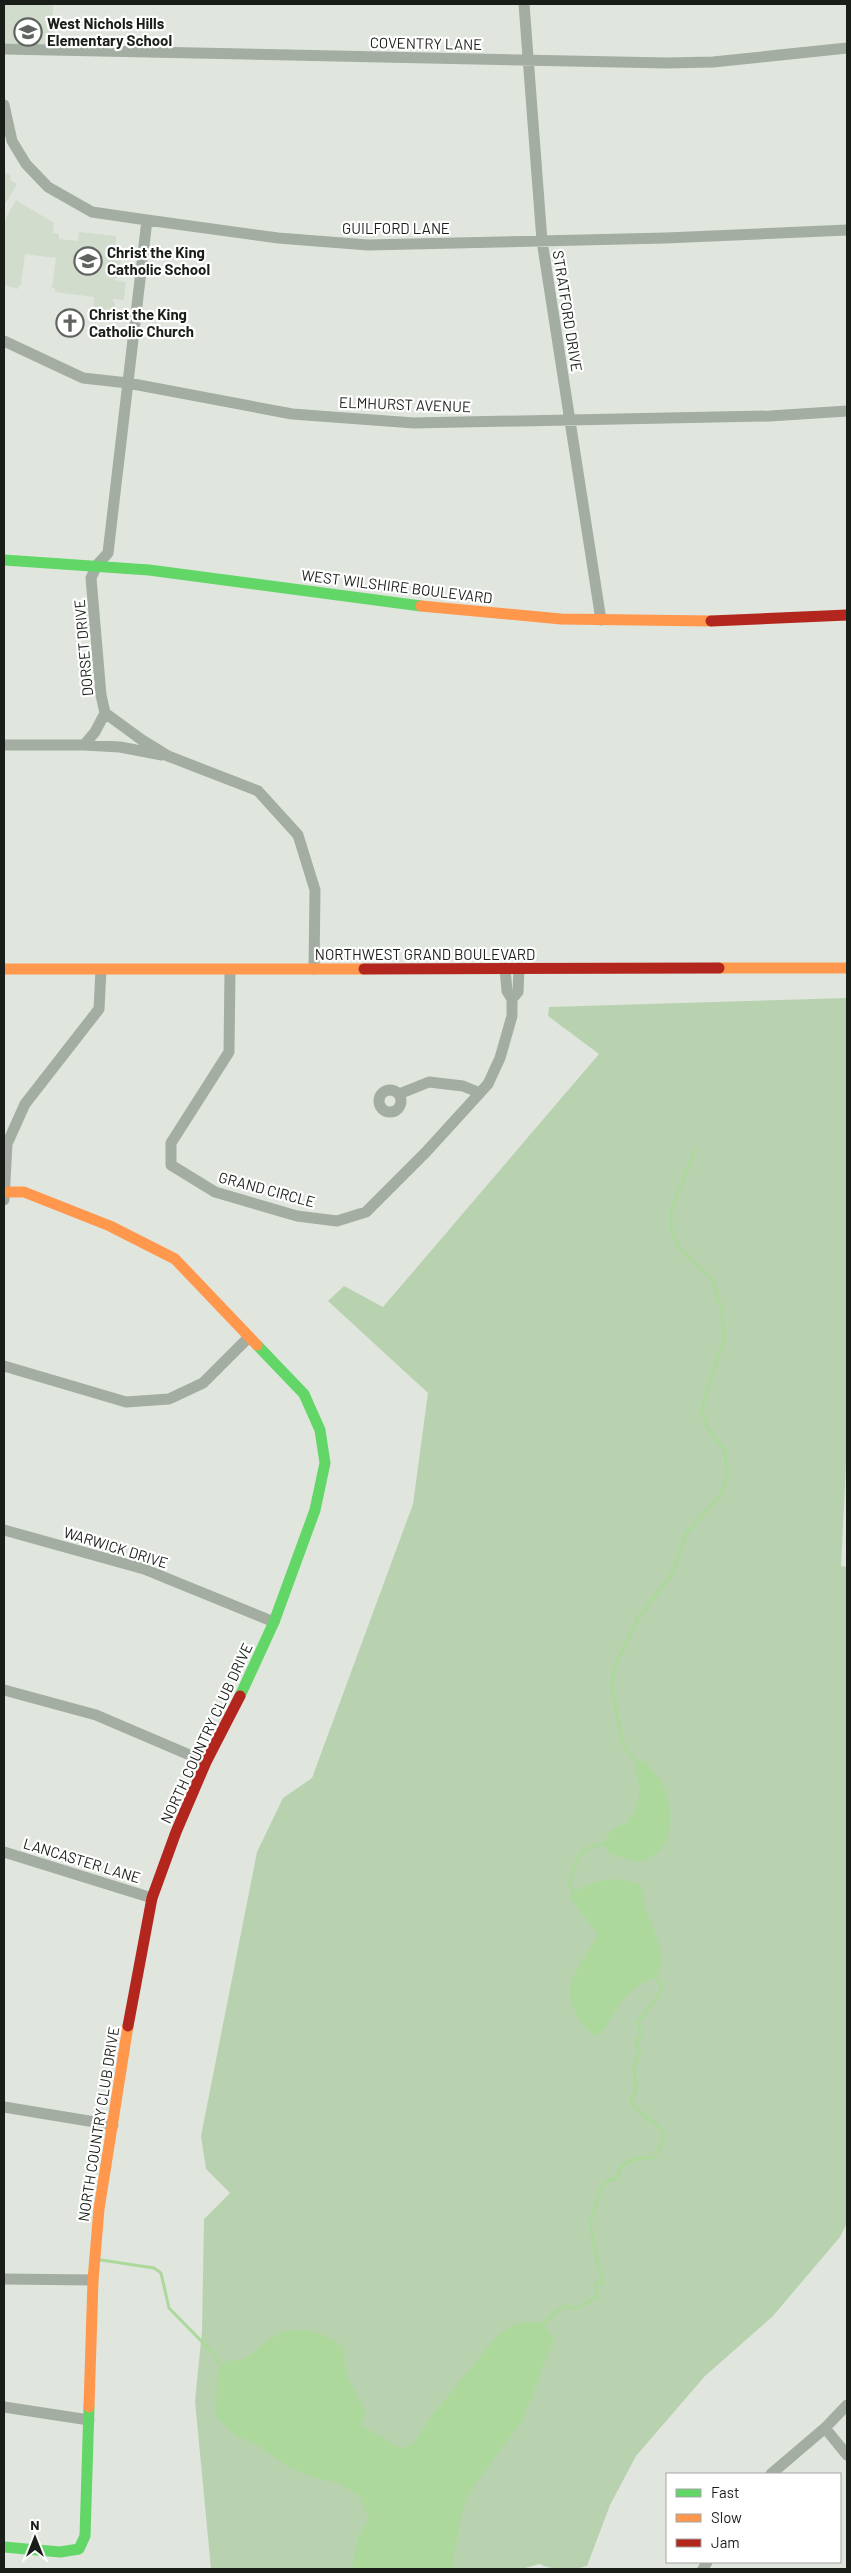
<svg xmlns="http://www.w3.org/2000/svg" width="851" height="2573" font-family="Barlow,sans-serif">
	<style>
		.built { fill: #d1dccd }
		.green { fill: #b8d2af }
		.water { fill: #acd89c }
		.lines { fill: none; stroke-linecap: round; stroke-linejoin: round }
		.stream { stroke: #acd89c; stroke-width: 3 }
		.street { stroke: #a4ada2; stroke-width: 11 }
		.fast { stroke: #63d668; stroke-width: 11 }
		.slow { stroke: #ff974d; stroke-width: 11 }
		.jam { stroke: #b3261e; stroke-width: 11 }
		.labels { text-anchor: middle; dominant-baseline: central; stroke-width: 4.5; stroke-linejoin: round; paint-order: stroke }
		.poi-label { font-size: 15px; font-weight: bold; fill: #1a1e19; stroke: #fff; text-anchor: start }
		.street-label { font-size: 15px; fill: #1a1e19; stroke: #fff }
	</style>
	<rect width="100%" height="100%" fill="#e0e6de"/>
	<path class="built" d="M4 4H53L52 45 4 43Z
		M4 171 11 176 9 179 17 184 5 204Z
		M16 200 54 223 53 233 59 234V239L78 241 79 232 116 236 115 250 121 251 120 264 116 267V273L119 275 114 280 126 282 124 300 112 299 116 306 111 308 106 321 93 312 94 297 55 292V288H52L56 258 25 254 21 285H19L18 289 4 285V221Z"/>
	<path class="green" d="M847 998V1445L841 1566 847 1567V2223L840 2237 773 2316 705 2376 636 2456 610 2505 587 2566C571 2571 555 2571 539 2564L522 2569H211L195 2401 202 2331 204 2219 230 2193 206 2169 201 2136 257 1852 283 1798 312 1778 413 1504 428 1393 328 1301 344 1286 383 1307 599 1054 548 1016 549 1007Z"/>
	<path class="water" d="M637 1761H645C648 1766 653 1771 657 1776 675 1799 678 1845 648 1859 638 1864 621 1857 610 1854L604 1844C606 1832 617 1825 628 1823 633 1813 639 1803 639 1793 640 1782 634 1772 637 1761Z
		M621 1879C626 1881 635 1882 640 1885 645 1889 642 1898 644 1904 651 1927 667 1949 658 1975 644 1981 626 1992 618 2006 611 2017 607 2026 598 2036 580 2029 567 2003 571 1983 574 1971 592 1948 598 1934L570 1898 572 1892 597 1881Z
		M514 2324H543L554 2339 522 2421 473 2487 466 2501 459 2525 452 2569H352L358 2537 369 2519 359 2496 337 2482 313 2478 282 2463 257 2445 237 2436 216 2417 217 2372 228 2360C248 2364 255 2349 270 2339 293 2322 325 2331 344 2348L345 2372 366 2413 360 2425 400 2448 412 2445 433 2414 487 2348 498 2335Z"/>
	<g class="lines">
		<path class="stream" d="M638 1764 624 1746 618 1721 612 1687 614 1668 638 1618 671 1575 687 1532 720 1496 727 1478 725 1451 707 1427 702 1411 707 1389 724 1340 722 1311 713 1280 679 1248 671 1229V1210L695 1150
			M575 1894 569 1883C576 1861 580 1844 607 1844
			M101 2260 154 2268 161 2273 169 2308 213 2353 223 2369
			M520 2326 523 2323 543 2324 564 2306 578 2308 597 2296 596 2283H602V2275L598 2266 590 2223 601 2188 609 2180 617 2178C620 2160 637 2157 653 2158L659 2149 664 2134C656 2120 635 2113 631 2098L636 2091 634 2068 640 2050 636 2044 641 2034 638 2022 660 1993 662 1985 651 1974"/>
		<path class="street" d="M524 4 542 241 601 620
			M4 49 666 63 713 62 847 48
			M4 105 12 141 26 164 48 187 92 212 147 220 278 238 368 245 666 238 847 230
			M147 220 108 553 97 565 91 578 101 695 105 713 142 740 168 756 258 791 298 835 315 890 314 969
			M4 341 83 378 128 383 292 414 414 423 770 416 847 411
			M4 745H84L95 732 105 713
			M84 745 120 747 162 755
			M230 970 229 1052 171 1143V1165L215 1192 297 1216 337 1221 366 1212 426 1152 488 1084 500 1058 512 1016V999L507 991 505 968
			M512 999 518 992 519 968
			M379 1101a11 11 0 1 1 22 0a11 11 0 1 1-22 0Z
			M399 1094 429 1082 463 1086 480 1093
			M4 1200 7 1144 25 1104 99 1009 101 970
			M4 1366 126 1402 169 1399 203 1383 249 1337
			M4 1530 144 1569 274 1622
			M4 1690 96 1715 206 1762
			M4 1852 152 1898
			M4 2107 113 2125
			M4 2279 93 2280
			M4 2407 89 2420
			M825 2428 847 2455
			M771 2474 825 2428 847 2405
			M703 2569 707 2562"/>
		<path class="fast" d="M4 560 149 570 421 606
			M240 1696 274 1622 315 1510 325 1463 320 1430 304 1394 257 1345
			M4 2547 60 2552 79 2549 85 2536 89 2407"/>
		<path class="slow" d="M421 606 561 619 711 621
			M719 968H847
			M4 969H364
			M4 1192H24L110 1226 175 1259 257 1345
			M89 2407 93 2280 99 2209 128 2026"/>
		<path class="jam" d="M711 621 847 615
			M364 969 719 968
			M128 2026 152 1898 176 1832 206 1762 240 1696"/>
	</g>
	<defs>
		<g id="school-ring" transform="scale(1.4375)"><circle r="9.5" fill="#fff" stroke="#5f645e" stroke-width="1.5"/><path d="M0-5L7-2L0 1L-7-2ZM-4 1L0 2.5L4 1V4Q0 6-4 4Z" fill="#5f645e"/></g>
		<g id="church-ring" transform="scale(1.4375)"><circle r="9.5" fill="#fff" stroke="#5f645e" stroke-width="1.5"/><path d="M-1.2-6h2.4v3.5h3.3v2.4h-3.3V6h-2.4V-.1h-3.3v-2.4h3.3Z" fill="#5f645e"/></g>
	</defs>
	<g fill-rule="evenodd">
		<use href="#school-ring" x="28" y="32"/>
		<use href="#school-ring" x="88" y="261"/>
		<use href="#church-ring" x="70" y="323"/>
	</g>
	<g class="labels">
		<g class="poi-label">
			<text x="47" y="23">West Nichols Hills<tspan x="47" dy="17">Elementary School</tspan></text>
			<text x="107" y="252">Christ the King<tspan x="107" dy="17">Catholic School</tspan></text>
			<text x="89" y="314">Christ the King<tspan x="89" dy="17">Catholic Church</tspan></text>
		</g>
		<g class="street-label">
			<text transform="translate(426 43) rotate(1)">COVENTRY LANE</text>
			<text x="396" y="228">GUILFORD LANE</text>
			<text transform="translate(568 311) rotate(81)">STRATFORD DRIVE</text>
			<text transform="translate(405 404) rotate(2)">ELMHURST AVENUE</text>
			<text transform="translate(397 586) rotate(7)">WEST WILSHIRE BOULEVARD</text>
			<text transform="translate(83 648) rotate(-95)">DORSET DRIVE</text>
			<text x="425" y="954">NORTHWEST GRAND BOULEVARD</text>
			<text transform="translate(267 1189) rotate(15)">GRAND CIRCLE</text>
			<text transform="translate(116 1547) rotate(17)">WARWICK DRIVE</text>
			<text transform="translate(206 1733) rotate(-65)">NORTH COUNTRY CLUB DRIVE</text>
			<text transform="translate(82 1860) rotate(17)">LANCASTER LANE</text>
			<text transform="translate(98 2124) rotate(-81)">NORTH COUNTRY CLUB DRIVE</text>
		</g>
	</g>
	<rect width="851" height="2573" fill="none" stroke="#1a1e19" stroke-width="10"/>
	<rect x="666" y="2473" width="175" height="90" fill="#ffffff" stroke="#a3a5a3"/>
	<rect x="676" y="2489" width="25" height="8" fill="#63d668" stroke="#a3a5a3"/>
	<text x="711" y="2498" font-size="15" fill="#1a1e19">Fast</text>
	<rect x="676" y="2514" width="25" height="8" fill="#ff974d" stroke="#a3a5a3"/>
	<text x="711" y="2523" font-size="15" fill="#1a1e19">Slow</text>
	<rect x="676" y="2539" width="25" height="8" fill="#b3261e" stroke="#a3a5a3"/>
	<text x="711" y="2548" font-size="15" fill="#1a1e19">Jam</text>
	<g transform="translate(35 2538)" stroke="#ffffff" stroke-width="4" paint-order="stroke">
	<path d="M0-4L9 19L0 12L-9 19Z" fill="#1a1e19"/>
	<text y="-8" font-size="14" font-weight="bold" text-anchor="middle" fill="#1a1e19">N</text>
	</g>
</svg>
